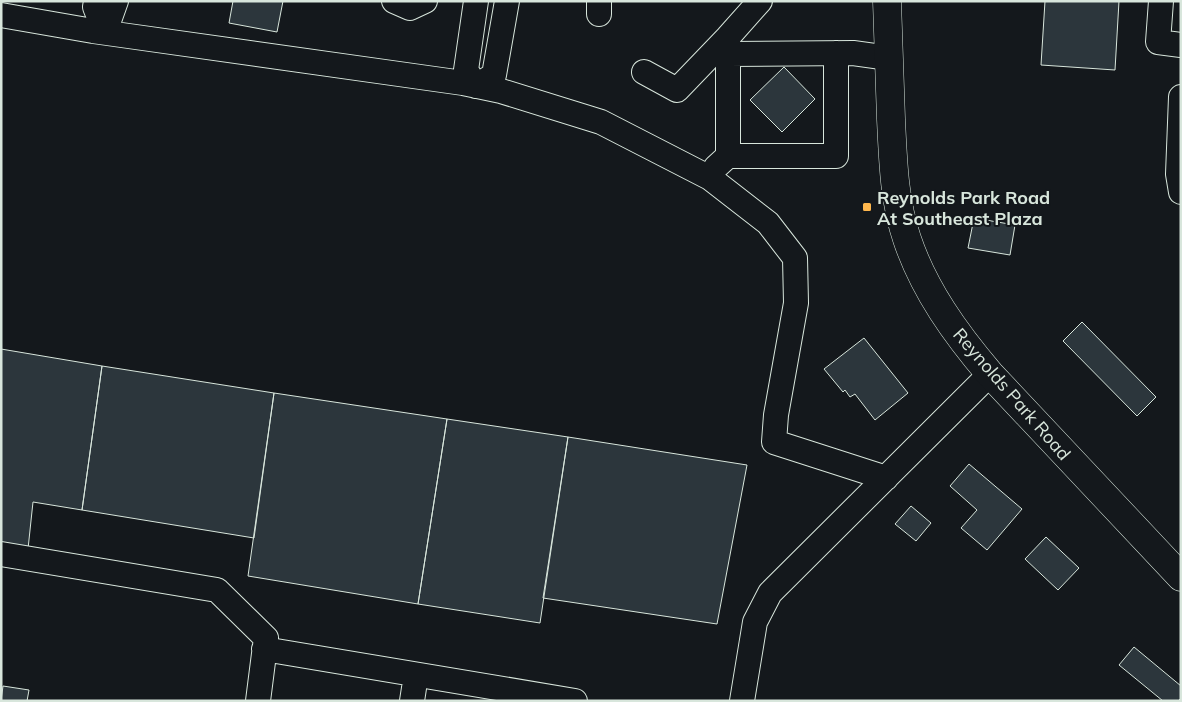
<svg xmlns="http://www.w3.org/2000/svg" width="1182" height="702" font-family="Mulish,sans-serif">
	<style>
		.building { fill: #2c363c; stroke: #d8e6dc }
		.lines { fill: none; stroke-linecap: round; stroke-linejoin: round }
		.minor-casing { stroke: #d8e6dc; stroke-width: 26 }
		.major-casing { stroke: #d8e6dc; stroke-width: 29 }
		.minor { stroke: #14181c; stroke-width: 24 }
		.major { stroke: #14181c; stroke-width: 28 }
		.poi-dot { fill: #ffb74d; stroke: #14181c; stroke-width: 2 }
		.labels { text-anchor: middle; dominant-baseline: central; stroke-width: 4; stroke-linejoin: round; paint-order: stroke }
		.poi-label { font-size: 18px; font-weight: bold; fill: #d8e6dc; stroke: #14181c; text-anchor: start }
		.street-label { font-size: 18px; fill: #d8e6dc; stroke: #14181c }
	</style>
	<rect width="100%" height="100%" fill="#14181c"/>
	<path class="building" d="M233 1H283L277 32 229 23Z
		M1045 1H1119L1115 70 1041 65Z
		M784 67 815 99 782 132 750 100Z
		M974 218 1015 225 1010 255 968 248Z
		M1082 322 1156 397 1137 416 1063 341Z
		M864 338 908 393 875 420 855 394 850 397 845 390 843 392 824 369Z
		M1 349 102 366 82 510 33 502 28 549 1 545Z
		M102 366 274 393 254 538 82 510Z
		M274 393 447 419 418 604 248 576Z
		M447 419 568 437 540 623 418 604Z
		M568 437 747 465 717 624 543 598Z
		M969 464 1022 509 987 550 961 528 977 510 950 486Z
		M911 506 931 523 916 541 895 524Z
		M1046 537 1079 568 1058 590 1025 559Z
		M1134 647 1181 686V698L1178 701H1163L1119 665Z
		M3 686 29 690 27 701H1Z"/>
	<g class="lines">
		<g class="minor-casing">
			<path id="minor" d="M96 1 95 7 105 32
				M394 1 410 8 425 1
				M476 1 466 70 476 86 494 75 507 1
				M1161 1 1158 42 1181 45
				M599 14V1
				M1 15 93 31 463 83 501 91 601 122 710 178 768 223 795 258 796 303 776 415 774 442 886 478
				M105 32 116 1
				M729 54 853 53 889 58
				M644 72 677 90 728 37
				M1181 97 1178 174 1181 192
				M728 156H836V53
				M716 167 728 156V37L760 1
				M1 554 217 590 266 638 258 701
				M264 649 575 701
				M412 701 416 675
				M742 701 755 622 770 593 990 374"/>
		</g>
		<g class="major-casing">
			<path id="major" d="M887 1C888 41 890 80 891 119 893 160 894 201 907 239 924 290 956 334 990 374L1181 577"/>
		</g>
		<use href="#minor" class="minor"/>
		<use href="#major" class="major"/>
	</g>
	<rect class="poi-dot" x="862" y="202" width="10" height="10" rx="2.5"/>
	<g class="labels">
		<g class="poi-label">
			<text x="877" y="197">Reynolds Park Road<tspan x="877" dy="21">At Southeast Plaza</tspan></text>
		</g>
		<g class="street-label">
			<text transform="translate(1012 394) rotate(49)">Reynolds Park Road</text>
		</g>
	</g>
	<rect width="1182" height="702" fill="none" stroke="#d8e6dc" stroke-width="5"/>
</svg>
